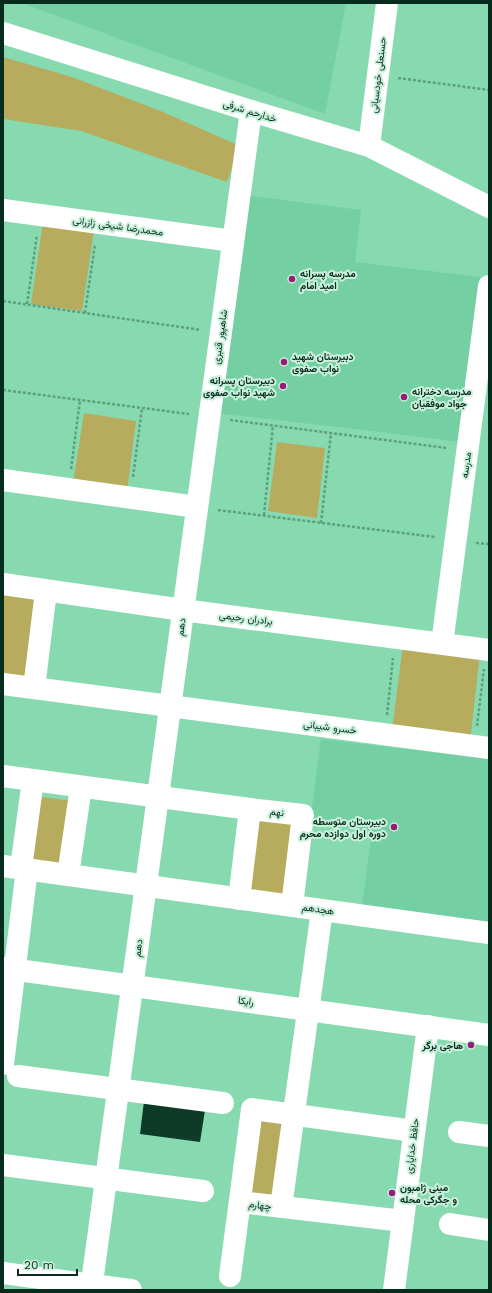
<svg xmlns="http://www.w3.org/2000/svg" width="492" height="1293" font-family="'Work Sans',Vazirmatn,sans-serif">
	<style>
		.built { fill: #74cfa3 }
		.green { fill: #b7ac5e }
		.building { fill: #0e3b28 }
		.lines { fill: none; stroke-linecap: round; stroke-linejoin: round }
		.path { stroke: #5da07f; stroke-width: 2.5; stroke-dasharray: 3 2; stroke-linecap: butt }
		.minor { stroke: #fff; stroke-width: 22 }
		.tertiary { stroke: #fff; stroke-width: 22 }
		.poi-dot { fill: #971c76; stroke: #c9f0db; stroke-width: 1.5 }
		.labels { text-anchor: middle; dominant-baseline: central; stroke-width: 4; stroke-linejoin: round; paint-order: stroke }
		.street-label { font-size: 10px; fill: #072b1c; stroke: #c9f0db }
		.poi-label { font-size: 10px; font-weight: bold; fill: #072b1c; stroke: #c9f0db; text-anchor: start }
	</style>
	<rect width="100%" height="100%" fill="#87d9b0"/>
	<path class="built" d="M22 3H346L325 114Z
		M244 195 361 210 355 262 480 277 461 442 338 427 214 413Z
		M321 739 489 759V922L362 906 372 831 310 823Z"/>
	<path class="green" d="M3 57 72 77 163 112 240 146 227 182 81 131 3 119Z
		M43 222 94 230 82 311 31 304Z
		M84 413 136 421 127 492 73 484Z
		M277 442 325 448 317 518 268 511Z
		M3 591 41 597 30 679 3 675Z
		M403 645 480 654 470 741 392 730Z
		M35 796 73 801 65 865 27 860Z
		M253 814 301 819 291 899 243 893Z
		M255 1116 286 1120 275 1197 244 1193Z"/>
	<path class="building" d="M144 1101 205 1110 200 1142 140 1134Z"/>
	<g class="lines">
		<path class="path" d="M398 78 489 90
			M3 301 201 330
			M27 304 37 235
			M85 313 95 244
			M3 390 189 414
			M230 420 447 448
			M71 469 80 400
			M133 477 142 408
			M218 510 435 537
			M264 515 273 425
			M321 523 331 433
			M476 543 489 544
			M387 715 393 658
			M477 726 484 669"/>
		<path class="minor" d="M3 210 233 241
			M3 480 197 507
			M3 584 183 610 489 650
			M442 644 489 286
			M3 684 489 748
			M34 688 46 591
			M3 776 250 809
			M3 866 489 933
			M21 868 33 780
			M68 875 81 787
			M239 899 250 809 303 815 292 906
			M3 968 489 1035
			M3 1064 27 869
			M18 1076 223 1103
			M459 1132 489 1136
			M3 1165 203 1191
			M240 1202 403 1221
			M281 1207 322 910
			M450 1224 489 1230
			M230 1276 252 1109 414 1131
			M91 1290 251 111"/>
		<path class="tertiary" d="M3 33 251 111 369 146 489 207
			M369 146 387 3
			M3 1273 131 1290
			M394 1290 428 1026"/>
	</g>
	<g class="poi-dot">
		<circle cx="292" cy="279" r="4"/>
		<circle cx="284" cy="362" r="4"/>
		<circle cx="283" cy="386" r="4"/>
		<circle cx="404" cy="397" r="4"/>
		<circle cx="394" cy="827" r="4"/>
		<circle cx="471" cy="1045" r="4"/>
		<circle cx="392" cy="1193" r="4"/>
	</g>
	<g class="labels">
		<g class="street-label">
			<text transform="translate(378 75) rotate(-83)">حسنعلی خودسیانی</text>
			<text transform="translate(250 111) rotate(17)">خدارحم شرفی</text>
			<text transform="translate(118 226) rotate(8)">محمدرضا شیخی زازرانی</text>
			<text transform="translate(220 337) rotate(-82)">شاهپور قنبری</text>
			<text transform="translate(466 465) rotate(-82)">مدرسه</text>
			<text transform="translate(246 618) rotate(7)">برادران رحیمی</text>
			<text transform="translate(181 627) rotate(-82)">دهم</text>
			<text transform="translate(330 727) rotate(7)">خسرو شیبانی</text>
			<text transform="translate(277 812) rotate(7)">نهم</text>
			<text transform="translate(318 909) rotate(8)">هجدهم</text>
			<text transform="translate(138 948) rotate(-82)">دهم</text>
			<text transform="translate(246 1001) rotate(8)">رایکا</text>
			<text transform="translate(412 1146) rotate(-83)">حافظ خدایاری</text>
			<text transform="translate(260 1205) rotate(7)">چهارم</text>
		</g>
		<g class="poi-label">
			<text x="300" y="273">مدرسه پسرانه<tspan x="300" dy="12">امید امام</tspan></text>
			<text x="292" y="356">دبیرستان شهید<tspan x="292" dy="12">نواب صفوی</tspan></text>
			<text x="275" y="380" text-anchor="end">دبیرستان پسرانه<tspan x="275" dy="12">شهید نواب صفوی</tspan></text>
			<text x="412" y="391">مدرسه دخترانه<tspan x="412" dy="12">جواد موفقیان</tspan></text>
			<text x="386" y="821" text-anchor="end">دبیرستان متوسطه<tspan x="386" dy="12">دوره اول دوازده محرم</tspan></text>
			<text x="463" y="1045" text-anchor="end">هاجی برگر</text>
			<text x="400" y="1187">مینی ژامبون<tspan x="400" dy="12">و جگرکی محله</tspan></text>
		</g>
	</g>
	<rect width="492" height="1293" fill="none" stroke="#072b1c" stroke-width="8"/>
	<path d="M18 1269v6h59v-6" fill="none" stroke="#072b1c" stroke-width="2"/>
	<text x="24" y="1269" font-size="12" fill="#072b1c" stroke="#c9f0db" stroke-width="3" paint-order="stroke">20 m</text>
</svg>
